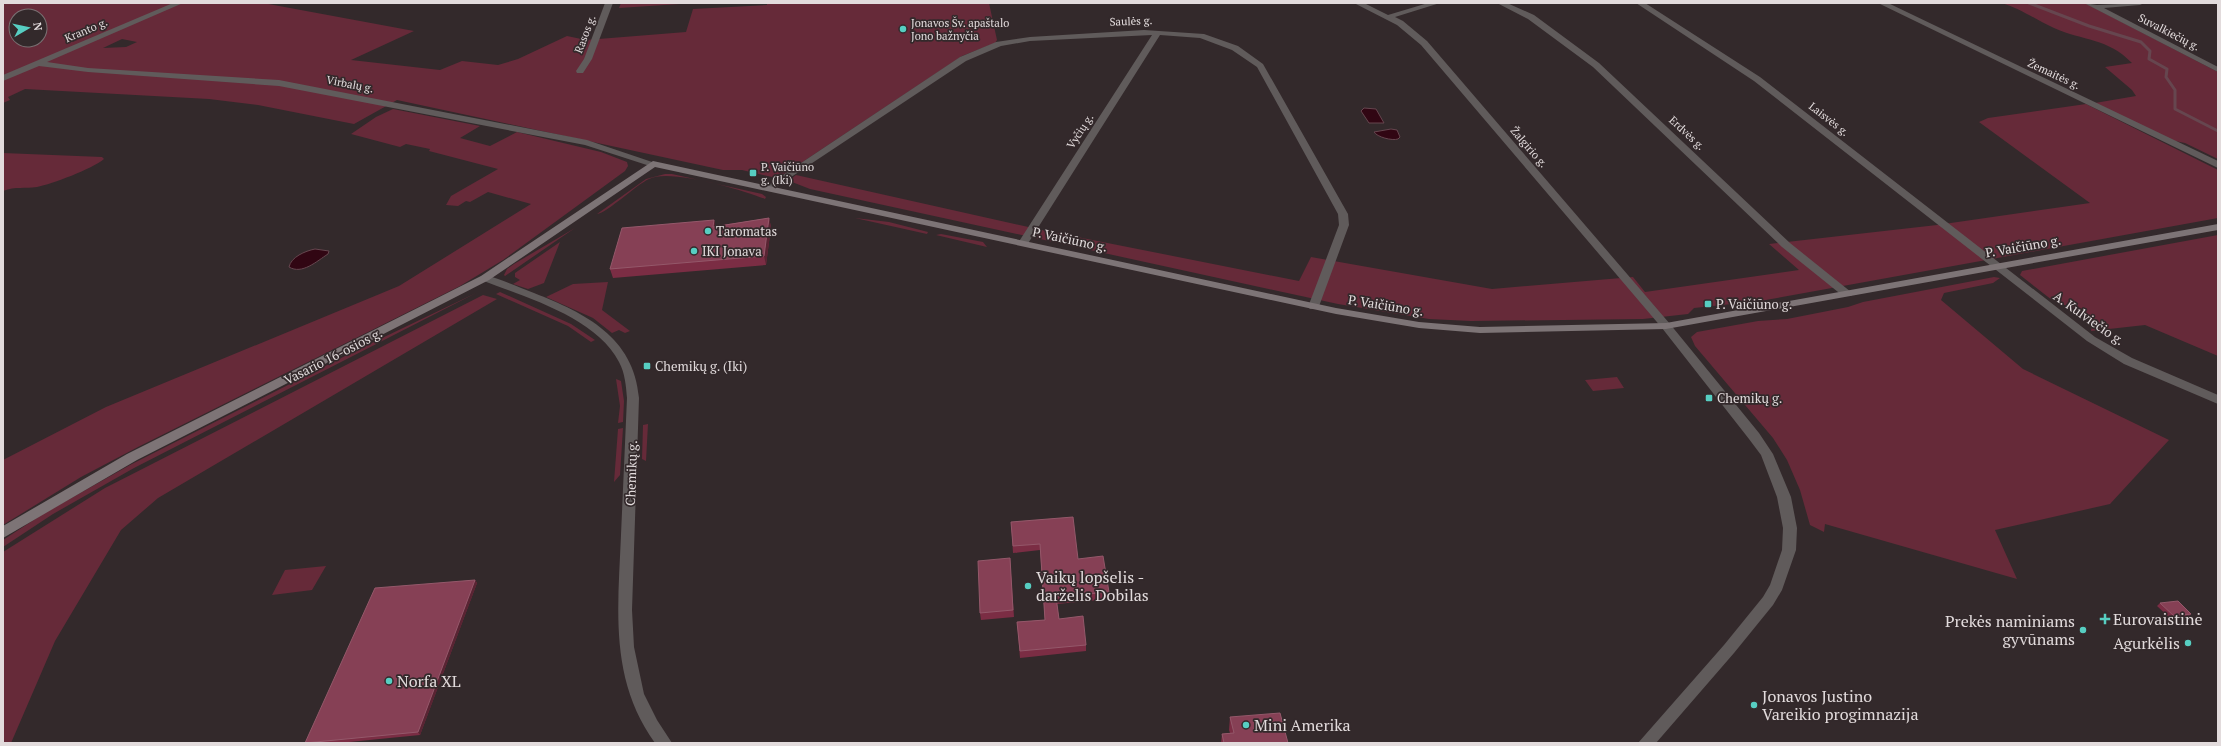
<svg xmlns="http://www.w3.org/2000/svg" width="2221" height="746" font-family="'PT Serif',serif">
	<style>
		.green { fill: #662a39; fill-rule: evenodd }
		.water { fill: #310613; stroke: #66464f }
		.lines { fill: none; stroke-linecap: round; stroke-linejoin: round }
		.stream { stroke: #66464f; stroke-width: 3 }
		.street { fill: #605b5b; fill-rule: evenodd }
		.secondary { fill: #7d7476; fill-rule: evenodd }
		.wall { fill: #7b2d44 }
		.shaded-wall { fill: #592433 }
		.building { fill: #864055; stroke: #94586a }
		.poi-dot { fill: #57cec2; stroke: #33292b; stroke-width: 1.5 }
		.labels { text-anchor: middle; dominant-baseline: central; stroke-width: 3.5; stroke-linejoin: round; paint-order: stroke }
		.far-street-label { font-size: 11px; fill: #e2dbdc; stroke: #33292b }
		.far-poi-label { font-size: 11px; fill: #e2dbdc; stroke: #33292b; text-anchor: start }
		.poi-label { font-size: 13px; fill: #e2dbdc; stroke: #33292b; text-anchor: start }
		.street-label { font-size: 13px; fill: #e2dbdc; stroke: #33292b }
		.near-poi-label { font-size: 16px; fill: #e2dbdc; stroke: #33292b; text-anchor: start }
	</style>
	<rect width="100%" height="100%" fill="#33292b"/>
	<path class="green" d="M3 3H263L414 31 351 60 440 70 462 61 498 65 518 59 567 36 586 40 686 32 693 9 767 5V3H989L997 40 995 43 962 56 786 173 772 177 742 170H723L397 100 354 124 258 105 209 99 25 89 8 97 10 100 3 103ZM16 16H40V40H16ZM122 39 137 42 126 47 103 48Z
		M621 3H695L619 8Z
		M2001 3H2085L2218 72V159L2185 143 2170 140 2095 103 2136 96 2132 90 2105 67 2132 63C2108 38 2083 41 2054 28 2036 20 2020 8 2001 3Z
		M2086 104 2218 170V218L1760 301 1694 308 1688 314 1643 319 1471 321 1429 319 1338 304 810 189 792 182 791 179 796 175 1042 230 1299 281 1311 257 1492 289 1633 277 1645 292 1799 270 1769 244 1937 225 2090 203 1979 122 1988 118Z
		M393 109 480 126 460 138 490 146 517 132 601 152 627 162 628 166 625 171 503 260 460 286 138 447 81 477 3 525V460L106 407 399 286 531 204 488 192 470 202 466 201 458 206 446 205 451 196 498 169 429 151 430 149 406 144 400 147 351 134 376 117Z
		M3 153 102 157 104 159C92 169 52 184 37 187 24 189 16 186 3 191Z
		M665 174H672L762 194 766 197 765 199C743 190 669 168 649 179 636 185 607 213 597 214L646 179Z
		M855 218 889 222 928 232 927 234Z
		M575 228 505 276 504 275 507 269 514 264Z
		M941 234 983 242 987 247 936 235Z
		M2218 235V356L2145 325 2091 331 2092 324 2072 308 2052 300 2020 275 2022 271Z
		M560 242 544 283 528 289 513 284 520 280 515 277V273Z
		M1994 277 2000 278 1993 283 1944 293 1941 300 2023 369 2169 440 2110 504 1995 530 2017 579 1825 524 1824 532 1810 525 1800 490 1787 460 1773 438 1695 346 1691 337 1697 332 1758 321 1787 319 1848 307 1863 302Z
		M608 282 602 310 630 331 625 333 619 330 612 333 593 318 546 297 573 284Z
		M500 292 571 324 595 340 591 342 568 326 496 294Z
		M476 293 134 468 53 514 3 547V540L43 514 130 465 355 351Z
		M483 295 497 299 158 498 121 530 55 641 11 743H3V552L105 488Z
		M1617 377 1624 388 1593 391 1585 380Z
		M616 379 621 381 624 401 623 422 618 423 620 406Z
		M648 424 646 461 642 459 643 425Z
		M623 428 620 475 614 482 618 429Z
		M326 566 312 590 272 595 285 570Z"/>
	<path class="water" d="M1364 108 1376 109 1384 123H1369L1361 111Z
		M1391 129 1397 130 1400 137 1398 139C1392 141 1377 137 1374 132Z
		M315 249 329 251 328 254C317 261 302 275 289 267 291 257 305 251 315 249Z"/>
	<g class="lines">
		<path class="stream" d="M2029 3 2089 26 2141 42 2150 51 2149 59 2167 69 2166 77 2175 90V109L2218 131"/>
		<path class="street" d="M173 3H183L47 62 88 68 279 80 587 140 658 164 653 167 585 145 279 86 88 72 39 66 3 81V75Z
			M605 3H613L592 59 583 73H577L576 71 584 59Z
			M1354 3H1364L1388 15 1428 3H1440L1395 17 1403 21 1427 41 1670 324 1759 433 1773 454 1791 497 1797 528 1796 550 1782 590 1773 605 1734 653 1656 743H1638L1724 645 1763 597 1770 585 1782 550 1783 528 1777 497 1761 455 1749 439 1662 328 1421 45 1397 25Z
			M1497 3H1507L1534 15 1599 63 1790 243 1851 292 1853 294 1851 296H1843L1782 247 1593 67 1528 19Z
			M1636 3H1645L1760 77 2095 337 2132 358 2218 395V404L2124 364 2087 341 1754 81Z
			M1878 3H1888L2218 161V168Z
			M2084 3 2097 5 2144 3 2140 5 2104 8 2218 67V72Z
			M1144 30 1204 34 1238 46 1263 64 1348 214 1349 225 1318 309H1310L1308 307 1339 225 1338 214 1257 67 1232 50 1200 38 1160 35 1027 245H1019L1018 243 1152 35 1030 41 1001 46 966 61 773 189H767L765 187 960 57 996 42 1030 37Z
			M485 275C501 279 518 287 534 293 585 313 634 337 639 398L632 610 634 647 644 694 657 720 672 743H655C609 679 618 609 621 535 623 489 625 444 627 398 626 386 625 373 619 362 596 317 525 297 481 280L480 278 481 276Z"/>
		<path class="secondary" d="M653 161 1336 308 1419 322 1480 327 1666 323 2218 224V230L1666 329 1480 333 1419 328 1336 314 655 167 489 280 137 460 3 538V526L127 454 481 276Z"/>
	</g>
	<path class="wall" d="M769 218 771 227 766 265 613 278 610 269 714 220 715 226Z
		M1011 522 1078 559 1109 592V599L1057 604 1059 619 1086 645V651L1020 658 1017 622 1045 620 1040 550 1013 553Z
		M1010 558 1014 617 981 620 980 613Z
		M475 580 477 583 420 735 339 743H305Z
		M2160 603 2191 614 2188 617 2171 619 2157 606Z
		M1230 717 1288 743H1221L1222 734 1230 733 1229 730Z"/>
	<path class="shaded-wall" d="M769 218 771 227 766 265 764 256Z
		M714 220 716 228 713 227Z
		M475 580 477 583 420 735 418 732Z"/>
	<path class="building" d="M769 218 764 256 610 269 622 228 714 220 713 227Z
		M1073 517 1078 559 1103 556 1109 592 1056 597 1059 619 1083 616 1086 645 1020 651 1017 622 1045 620 1040 544 1013 546 1011 522Z
		M1010 558 1013 610 980 613 978 561Z
		M475 580 418 732 305 743 375 588Z
		M2178 601 2191 614 2174 616 2160 603Z
		M1280 713 1288 743H1224L1222 734 1234 733 1230 717Z"/>
	<g class="poi-dot">
		<circle cx="903" cy="29" r="4"/>
		<rect x="749" y="169" width="8" height="8" rx="2"/>
		<circle cx="708" cy="231" r="4"/>
		<circle cx="694" cy="251" r="4"/>
		<rect x="1704" y="300" width="8" height="8" rx="2"/>
		<rect x="643" y="362" width="8" height="8" rx="2"/>
		<rect x="1705" y="394" width="8" height="8" rx="2"/>
		<circle cx="1028" cy="586" r="4"/>
		<path d="M2103 613h4v4h4v4h-4v4h-4v-4h-4v-4h4z"/>
		<circle cx="2083" cy="630" r="4"/>
		<circle cx="2188" cy="643" r="4"/>
		<circle cx="389" cy="681" r="4"/>
		<circle cx="1754" cy="705" r="4"/>
		<circle cx="1246" cy="725" r="4"/>
	</g>
	<g class="labels">
		<g class="far-street-label">
			<text transform="translate(1131 21) rotate(-2)">Saulės g.</text>
			<text transform="translate(86 30) rotate(-23)">Kranto g.</text>
			<text transform="translate(2169 32) rotate(27)">Suvalkiečių g.</text>
			<text transform="translate(585 34) rotate(-69)">Rasos g.</text>
			<text transform="translate(2054 74) rotate(25)">Žemaitės g.</text>
			<text transform="translate(350 84) rotate(11)">Virbalų g.</text>
			<text transform="translate(1829 119) rotate(38)">Laisvės g.</text>
			<text transform="translate(1080 131) rotate(-57)">Vyčių g.</text>
			<text transform="translate(1687 133) rotate(43)">Erdvės g.</text>
			<text transform="translate(1529 147) rotate(49)">Žalgirio g.</text>
		</g>
		<g class="far-poi-label">
			<text x="911" y="23">Jonavos Šv. apaštalo<tspan x="911" dy="13">Jono bažnyčia</tspan></text>
			<text x="761" y="167">P. Vaičiūno<tspan x="761" dy="13">g. (Iki)</tspan></text>
		</g>
		<g class="poi-label">
			<text x="716" y="231">Taromatas</text>
			<text x="702" y="251">IKI Jonava</text>
			<text x="1716" y="304">P. Vaičiūno g.</text>
			<text x="655" y="366">Chemikų g. (Iki)</text>
			<text x="1717" y="398">Chemikų g.</text>
		</g>
		<g class="street-label">
			<text transform="translate(1070 239) rotate(12)">P. Vaičiūno g.</text>
			<text transform="translate(2023 246) rotate(-10)">P. Vaičiūno g.</text>
			<text transform="translate(1386 305) rotate(9)">P. Vaičiūno g.</text>
			<text transform="translate(2089 318) rotate(35)">A. Kulviečio g.</text>
			<text transform="translate(333 356) rotate(-27)">Vasario 16-osios g.</text>
			<text transform="translate(631 473) rotate(-88)">Chemikų g.</text>
		</g>
		<g class="near-poi-label">
			<text x="1036" y="577">Vaikų lopšelis -<tspan x="1036" dy="18">darželis Dobilas</tspan></text>
			<text x="2113" y="619">Eurovaistinė</text>
			<text x="2075" y="621" text-anchor="end">Prekės naminiams<tspan x="2075" dy="18">gyvūnams</tspan></text>
			<text x="2180" y="643" text-anchor="end">Agurkėlis</text>
			<text x="397" y="681">Norfa XL</text>
			<text x="1762" y="696">Jonavos Justino<tspan x="1762" dy="18">Vareikio progimnazija</tspan></text>
			<text x="1254" y="725">Mini Amerika</text>
		</g>
	</g>
	<rect width="2221" height="746" fill="none" stroke="#e2dbdc" stroke-width="8"/>
	<g transform="translate(28 28) rotate(81)"><circle r="19" fill="#33292b" stroke="#797072"/>
	<path d="M0-3L7 15L0 10L-7 15Z" fill="#57cec2"/>
	<text y="-6" font-size="11" font-weight="bold" text-anchor="middle" fill="#e2dbdc">N</text>
	</g>
</svg>
